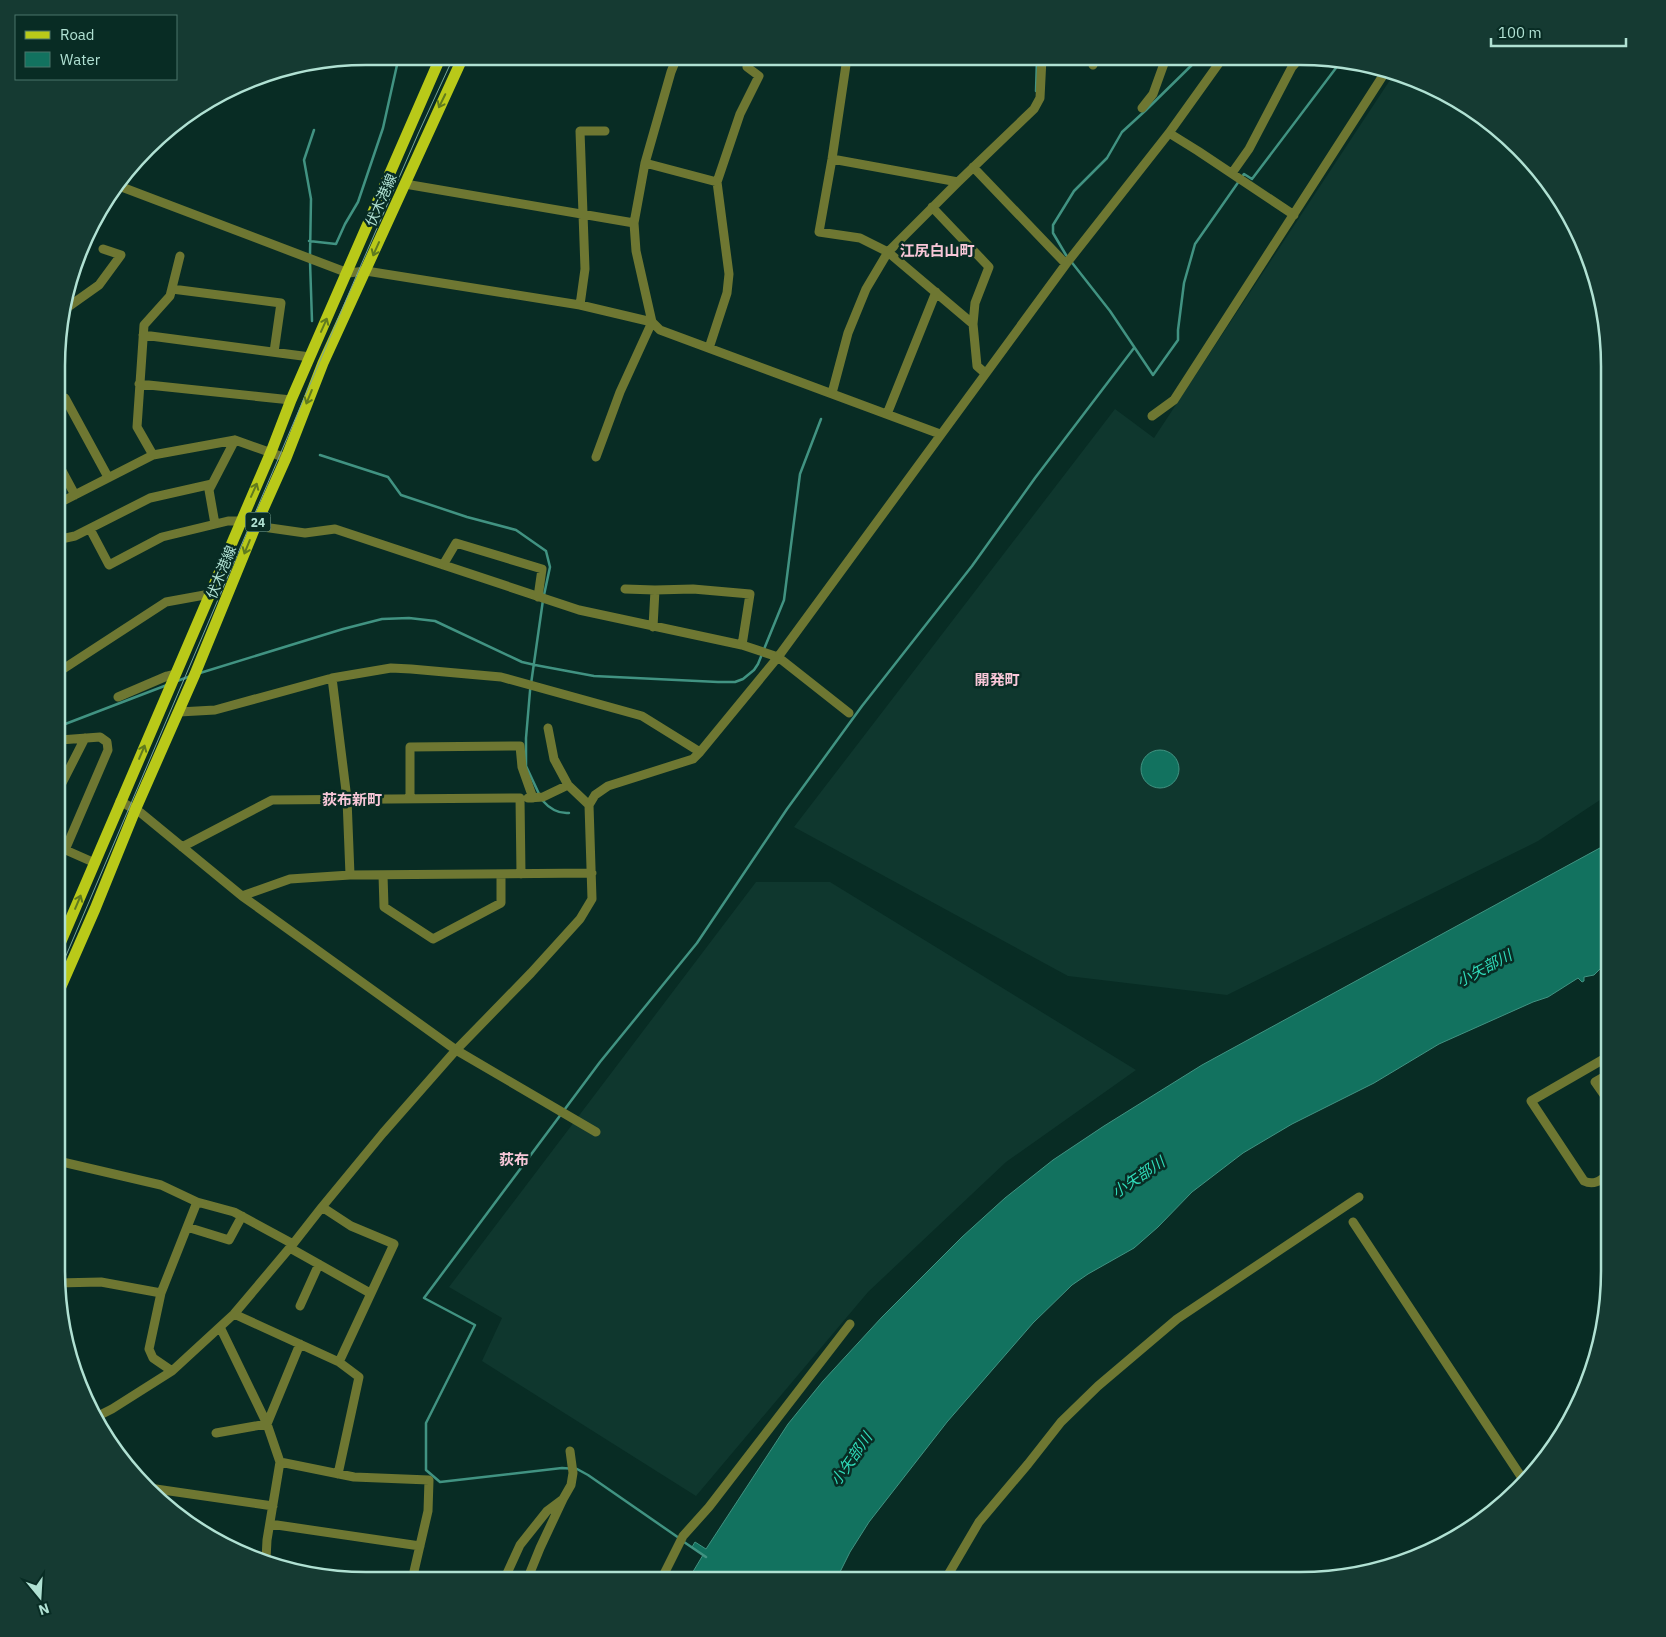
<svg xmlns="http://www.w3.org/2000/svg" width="1666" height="1637" font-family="'IBM Plex Sans','Noto Sans JP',sans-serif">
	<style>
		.built { fill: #0f372e }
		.water { fill: #12725f; stroke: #419382 }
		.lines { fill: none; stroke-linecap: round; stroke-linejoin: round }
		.stream { stroke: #419382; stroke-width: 2.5 }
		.minor { stroke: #6e7732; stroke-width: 9 }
		.major { stroke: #b9c919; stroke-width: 11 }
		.tram { stroke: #79a69a; stroke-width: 1 }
		.oneway { stroke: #607a1e }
		.labels { text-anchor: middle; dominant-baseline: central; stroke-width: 5; stroke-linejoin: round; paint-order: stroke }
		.shield { fill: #082c24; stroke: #7eab9e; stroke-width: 1 }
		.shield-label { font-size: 12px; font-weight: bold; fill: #b0e1d3 }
		.street-label { font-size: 14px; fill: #b0e1d3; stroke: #082c24 }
		.neighbourhood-label { font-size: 15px; font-weight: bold; fill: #f8c7d8; stroke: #082c24 }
		.water-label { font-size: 15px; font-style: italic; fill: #30dcba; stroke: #082c24 }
		.rim { fill: none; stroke: #b0e1d3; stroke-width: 2.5 }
	</style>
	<rect width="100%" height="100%" fill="#082c24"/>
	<path class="built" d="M1392 77 1454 98 1545 177 1593 266 1609 346V794L1538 841 1227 995 1068 976 794 827 1115 409 1154 438Z
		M756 882H830L1136 1070 1006 1162 868 1292 696 1496 482 1361 502 1318 449 1287Z"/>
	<path class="water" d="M1141 769a19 19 0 1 1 38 0a19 19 0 1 1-38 0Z
		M1609 843V960L1594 975 1584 977V981L1582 982 1578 978 1548 997 1533 1002 1439 1044 1374 1083 1292 1124 1243 1153 1192 1192 1158 1227 1134 1248 1088 1274 1072 1285 1033 1323 947 1422 869 1522 850 1552 836 1580H688L703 1555 692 1547 695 1542 706 1549 788 1424 823 1381 882 1317 962 1237 1005 1198 1053 1160 1104 1126 1202 1065Z"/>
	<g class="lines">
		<path class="stream" d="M1199 58 1145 111 1122 132 1107 158 1074 191 1053 225V233L1066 255 1110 311 1153 375 1178 340V330L1184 283 1195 244 1244 174 1252 179 1342 60
			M1036 91 1037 58
			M309 241 336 244 345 224 358 202 383 128 399 56
			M310 255 311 199 304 160 314 130
			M310 261 312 321
			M320 455 388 477 401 495 467 517 516 530 546 551 550 567 544 595
			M200 673 343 629 382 619 409 618 435 621 522 662 535 665 594 676 718 682H735L743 679 754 670 758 664 784 600 800 474 821 419
			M177 681 191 676
			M60 726 167 685
			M540 796 526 766V738L530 691 543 600
			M542 800C549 808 558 814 569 813
			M679 1538 588 1475 577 1469 562 1468 440 1482 426 1470V1423L475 1325 424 1298 600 1062 697 943 787 809 862 706 972 566 1035 478 1134 348
			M684 1542 706 1557"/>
		<path class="minor" d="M677 57 671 72 645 163 634 223 636 251 652 322 660 330 940 434
			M847 58 832 159 819 232 860 238 888 252 973 324 977 366 985 373
			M1093 65 1096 58
			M1142 108 1153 94 1166 58
			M1169 133 1198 151 1294 215
			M832 159 958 182
			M645 163 717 182
			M973 167 1066 264
			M1232 173 1249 149 1292 67 1299 59
			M405 184 634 223
			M119 186 348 273 366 271 580 305 652 322
			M932 207 989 267 975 303 973 324
			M172 289 281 303 274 352
			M580 305 585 269 580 131H605
			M62 319 68 307 99 285 121 255 103 249
			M143 335 310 357
			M709 348 727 293 729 274 717 182 740 114 759 76 747 67 750 57
			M139 384 291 400
			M832 393 848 333 866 289 888 252 958 182 1034 109 1040 98 1042 58
			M62 398H65L108 477
			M887 414 936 292
			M1152 416 1174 400 1384 74
			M153 455 137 427 144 325 170 296 180 256
			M596 457 620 392 652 322
			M61 469 75 495
			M61 502 153 455 235 440 286 458
			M215 524 209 490 235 440
			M90 529 109 565 162 537 228 521H240L263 527 305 533 335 529 579 610 742 645 778 657 849 713
			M61 539 75 536 150 498 212 484
			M443 565 456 543 542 569 538 597
			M625 589 655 590
			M653 627 655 590 693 589 750 594 742 645
			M60 671 166 602 210 594
			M332 678 347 799 350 875
			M118 697 167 676 175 674
			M179 712 215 710 332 678 391 668 411 669 501 677 642 716 700 752
			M548 728 554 759 568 785 589 805
			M60 740 100 737 107 742 108 750 65 850
			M60 787 85 738
			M528 798 543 797 568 785
			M410 799V747L520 746 522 767 533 798
			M120 801 141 813 242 896 456 1050 596 1132
			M182 847 272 800 520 798 521 874
			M61 848 95 863
			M383 875 384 907 433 939 501 903V874
			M242 896 290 879 350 875 592 873
			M1609 1056 1531 1101 1584 1181C1594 1186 1601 1180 1609 1174
			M1609 1074 1595 1082 1609 1102
			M58 1161 161 1185 197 1202 161 1293 149 1349 153 1358 172 1371
			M197 1202 234 1212 293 1244
			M1353 1222 1524 1481
			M187 1227 229 1240 242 1216
			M290 1248 370 1293
			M57 1283 101 1282 161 1293
			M300 1306 319 1264
			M234 1314 339 1362 394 1244 351 1226 322 1207
			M220 1327 267 1424 280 1462 267 1540 266 1559
			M96 1417 112 1409 172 1371 234 1314 293 1244 322 1207 383 1133 456 1050 531 973 580 919 592 899 589 805 595 795 608 786 693 759 700 752 778 657 1066 264 1169 133 1222 59
			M216 1433 267 1424 300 1344
			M280 1462 354 1477 429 1480 428 1511 412 1580
			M338 1474 359 1377 339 1362
			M149 1488 273 1506
			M270 1524 420 1546
			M504 1580 520 1545 547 1511 563 1499 571 1485 573 1473 570 1451
			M527 1580 540 1548 563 1499
			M661 1580 683 1536 709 1507 850 1324
			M945 1580 979 1522 1028 1464 1061 1422 1098 1386 1177 1319 1359 1197"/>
		<path class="major" d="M59 946 271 452 291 400 441 56
			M59 991 95 909 136 808 195 674 256 525 286 458 323 363 463 57"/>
		<path class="tram" d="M59 972 358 272 418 134 454 56"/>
	</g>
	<defs><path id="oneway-shaft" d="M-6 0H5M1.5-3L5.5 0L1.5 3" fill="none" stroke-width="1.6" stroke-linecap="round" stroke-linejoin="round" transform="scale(1.25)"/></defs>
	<g class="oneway">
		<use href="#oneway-shaft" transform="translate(442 101) rotate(116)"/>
		<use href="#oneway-shaft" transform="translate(376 249) rotate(114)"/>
		<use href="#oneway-shaft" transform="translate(324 325) rotate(-66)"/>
		<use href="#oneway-shaft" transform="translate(309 397) rotate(112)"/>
		<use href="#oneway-shaft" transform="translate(254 490) rotate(-66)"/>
		<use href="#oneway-shaft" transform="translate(247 547) rotate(112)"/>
		<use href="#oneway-shaft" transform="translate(142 752) rotate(-67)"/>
		<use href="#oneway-shaft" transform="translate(78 902) rotate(-67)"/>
	</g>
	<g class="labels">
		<rect class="shield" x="245.5" y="512.5" width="25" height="19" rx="4"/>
		<g class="shield-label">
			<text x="258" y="522">24</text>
		</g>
		<g class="street-label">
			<text transform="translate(381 200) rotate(-66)">伏木港線</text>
			<text transform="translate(221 572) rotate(-68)">伏木港線</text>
		</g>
		<g class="neighbourhood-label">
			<text x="937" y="250">江尻白山町</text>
			<text x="997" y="679">開発町</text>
			<text x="352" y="799">荻布新町</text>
			<text x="514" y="1159">荻布</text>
		</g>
		<g class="water-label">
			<text transform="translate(1484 968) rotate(-28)">小矢部川</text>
			<text transform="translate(1138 1177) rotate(-34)">小矢部川</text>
			<text transform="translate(851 1459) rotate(-55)">小矢部川</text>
		</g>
	</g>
	<path d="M0 0H1666V1637H0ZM366 65H1300A301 301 0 0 1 1601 366V1271A301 301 0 0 1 1300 1572H366A301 301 0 0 1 65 1271V366A301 301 0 0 1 366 65Z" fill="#153a32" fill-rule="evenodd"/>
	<path class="rim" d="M366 65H1300A301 301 0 0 1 1601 366V1271A301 301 0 0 1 1300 1572H366A301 301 0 0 1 65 1271V366A301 301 0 0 1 366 65Z"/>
	<rect x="15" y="15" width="162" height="65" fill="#082c24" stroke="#4b746a"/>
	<rect x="25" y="31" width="25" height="8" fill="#b9c919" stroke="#4b746a"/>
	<text x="60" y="40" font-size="15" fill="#b0e1d3">Road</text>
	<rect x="25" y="52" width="25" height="15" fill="#12725f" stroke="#4b746a"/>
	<text x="60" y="65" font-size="15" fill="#b0e1d3">Water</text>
	<g transform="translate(40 1597) rotate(162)" stroke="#082c24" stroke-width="4" paint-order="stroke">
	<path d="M0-4L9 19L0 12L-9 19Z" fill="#b0e1d3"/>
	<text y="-8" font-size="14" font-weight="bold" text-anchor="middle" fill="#b0e1d3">N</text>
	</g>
	<path d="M1491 38v8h135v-8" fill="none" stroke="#b0e1d3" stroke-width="2.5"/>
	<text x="1498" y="38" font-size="15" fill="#b0e1d3" stroke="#082c24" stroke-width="4" paint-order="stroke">100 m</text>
</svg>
